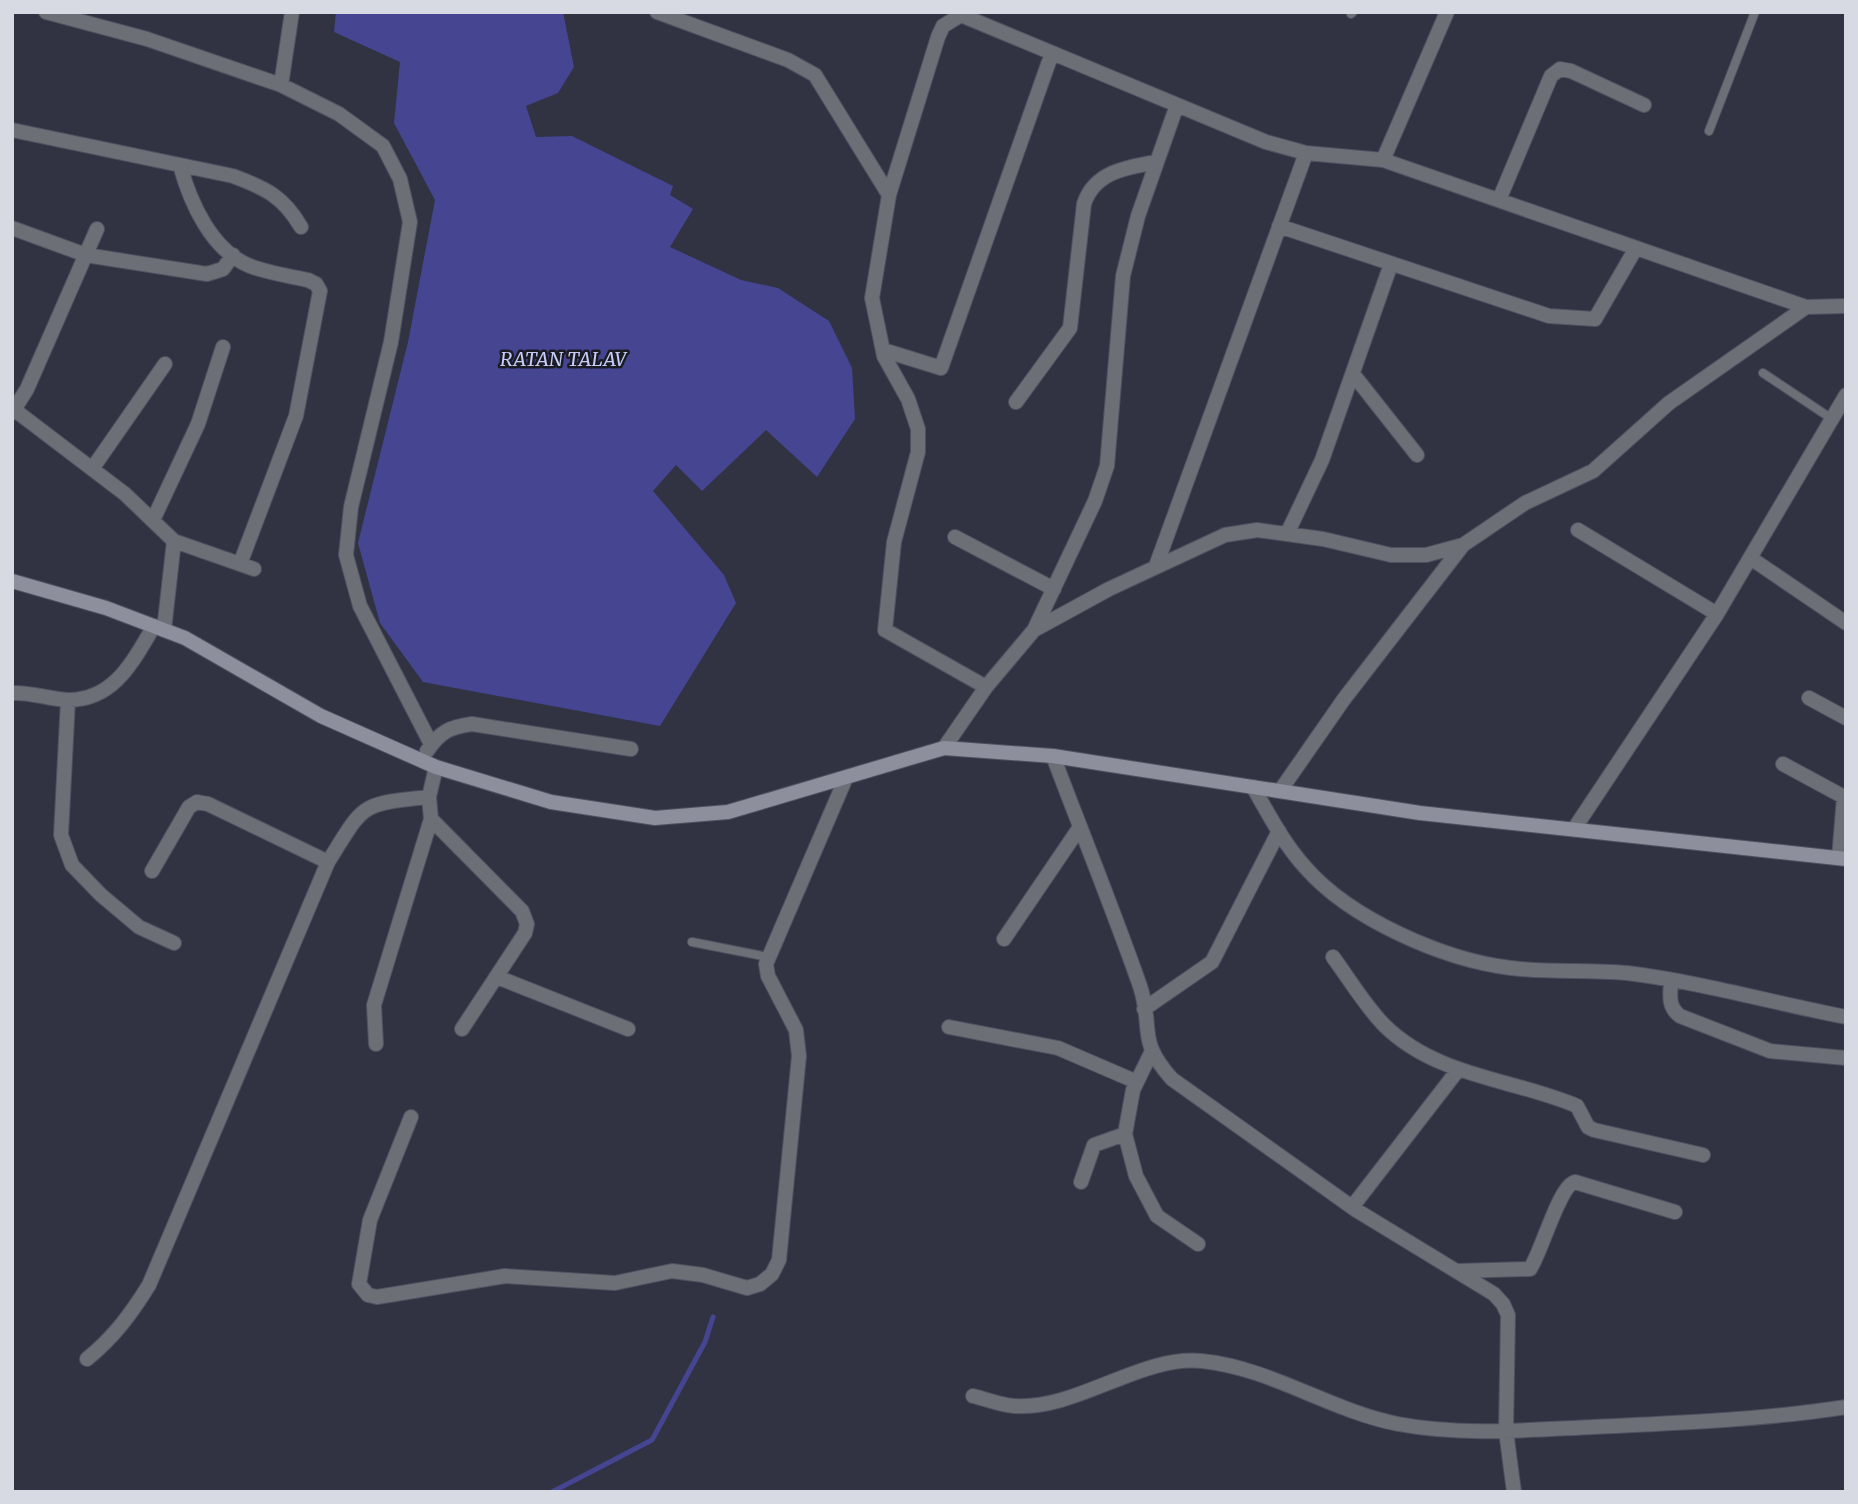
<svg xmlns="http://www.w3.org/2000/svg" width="1858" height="1504" font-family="Merriweather,serif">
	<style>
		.water { fill: #454592 }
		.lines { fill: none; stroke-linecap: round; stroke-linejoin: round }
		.stream { stroke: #454592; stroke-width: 5 }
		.lane-casing { stroke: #4f5160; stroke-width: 10 }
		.street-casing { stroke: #4f5160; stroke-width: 16 }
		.secondary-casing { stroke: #4f5160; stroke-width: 16 }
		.lane { stroke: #6d6f77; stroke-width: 8 }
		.street { stroke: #6d6f77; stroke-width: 14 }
		.secondary { stroke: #8d8f9c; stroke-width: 14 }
		.labels { text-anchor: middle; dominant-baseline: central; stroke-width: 5; stroke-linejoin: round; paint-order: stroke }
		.water-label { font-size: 19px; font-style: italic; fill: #c6cbf7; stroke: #1b1c23 }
	</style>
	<rect width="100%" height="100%" fill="#313343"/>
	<path class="water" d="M336 12H563L574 67 558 93 526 106 536 137 572 136 673 186 670 195 693 209 670 247 741 280 778 288 829 321 852 368 855 419 817 477 766 430 702 491 676 465 653 491 724 575 736 603 660 726 423 682 380 623 358 543 408 342 435 200 394 123 400 62 334 32Z"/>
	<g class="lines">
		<path class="stream" d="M552 1492 652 1440 705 1342 713 1317"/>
		<g class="lane-casing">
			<path id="lane" d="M1351 14 1353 12
				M1709 131 1755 12
				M1763 373 1832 419
				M692 942 768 957"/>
		</g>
		<g class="street-casing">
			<path id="street" d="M46 12 147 39 281 85 339 114 383 146 400 179 410 222 391 342 351 507 346 555 360 606 431 744
				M657 12 788 60 815 75 889 195
				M281 85 292 12
				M12 130 233 176C265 188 283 196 301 227
				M1383 160 1447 12
				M180 165C190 202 211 250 250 266 268 273 289 276 308 280L316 284 320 291 296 416 240 564
				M1499 200 1551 76 1560 69 1571 71 1644 105
				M1279 226 1549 316 1595 319 1636 248
				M12 228 86 255 207 274 223 269 233 255
				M883 350 941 368 1052 53
				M1353 374 1417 455
				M1016 402 1070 328 1084 204C1094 172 1127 167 1157 162
				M12 408 125 494 174 541 254 569
				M12 413 27 389 97 229
				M92 469 165 364
				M153 520 198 424 223 347
				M1578 530 1717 614
				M1287 534 1322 460 1391 264
				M955 537 1054 589
				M1752 559 1846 623
				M1156 566 1306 153
				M1035 628 1095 501 1107 466 1123 276 1138 216 1177 105
				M164 630 174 541
				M986 687 885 630 894 542 918 452V429L908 399 884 356 872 298 889 195 938 37 943 26 961 15 1266 142 1306 153 1383 160 1806 307
				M12 693C31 692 48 699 67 700 114 701 133 661 154 626
				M1809 698 1846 718
				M68 700 61 835 72 865 101 895 139 927 174 943
				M944 748 986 687 1034 630 1109 589 1225 535 1257 530 1323 539 1391 555H1426L1463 545 1525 503 1593 471 1669 403 1806 307 1846 306
				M427 751C440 732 449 727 472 724L631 749
				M1053 756C1082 833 1113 909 1140 986 1154 1029 1136 1039 1172 1079L1356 1210 1494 1294 1503 1304 1508 1315 1506 1431 1514 1492
				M1783 764 1844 797 1839 858
				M436 767 429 797 431 819 522 911 527 924 525 933 462 1029
				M1253 787C1269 815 1284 844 1305 867 1350 919 1444 960 1511 968 1550 973 1589 969 1627 973 1701 982 1773 1003 1846 1017
				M1280 791 1344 699 1463 545
				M1574 829 1717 614 1846 395
				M152 871 189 807 197 802 208 804 328 862
				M1004 939 1080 827
				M1333 957C1350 980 1365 1006 1385 1026 1437 1077 1514 1079 1577 1106L1588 1127 1594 1130 1703 1155
				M497 977 628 1029
				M1671 981C1670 996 1668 1007 1680 1016L1770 1051 1846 1058
				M1144 1009 1212 962 1279 831
				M949 1027 1058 1048 1137 1082
				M376 1044 374 1005 431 819
				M1151 1053 1133 1090 1125 1134 1136 1176 1157 1216 1198 1244
				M411 1117 370 1220 359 1284 368 1295 377 1297 505 1276 615 1283 672 1271 703 1275 747 1288 760 1284 772 1274 779 1260 799 1056 796 1030 768 976 766 964 845 780
				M1081 1182 1094 1145 1125 1134
				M1352 1207 1458 1070
				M1458 1271 1530 1269C1542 1251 1559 1186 1575 1182L1675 1212
				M87 1359C114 1337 131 1314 149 1285L328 862C365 803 359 804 429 797
				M973 1396C986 1399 1000 1405 1014 1406 1078 1410 1140 1355 1202 1361 1271 1368 1331 1411 1398 1424 1462 1436 1529 1430 1593 1427 1678 1423 1762 1420 1846 1407"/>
		</g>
		<g class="secondary-casing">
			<path id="secondary" d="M12 581 106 608 185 638 321 716 436 767 551 802 655 818 728 812 944 748 1053 756 1420 813 1846 859"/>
		</g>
		<use href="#lane" class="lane"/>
		<use href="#street" class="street"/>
		<use href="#secondary" class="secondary"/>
	</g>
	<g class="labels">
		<g class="water-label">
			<text x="563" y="359">RATAN TALAV</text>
		</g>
	</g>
	<rect width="1858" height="1504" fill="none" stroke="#d7d9e3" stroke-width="28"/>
</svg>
